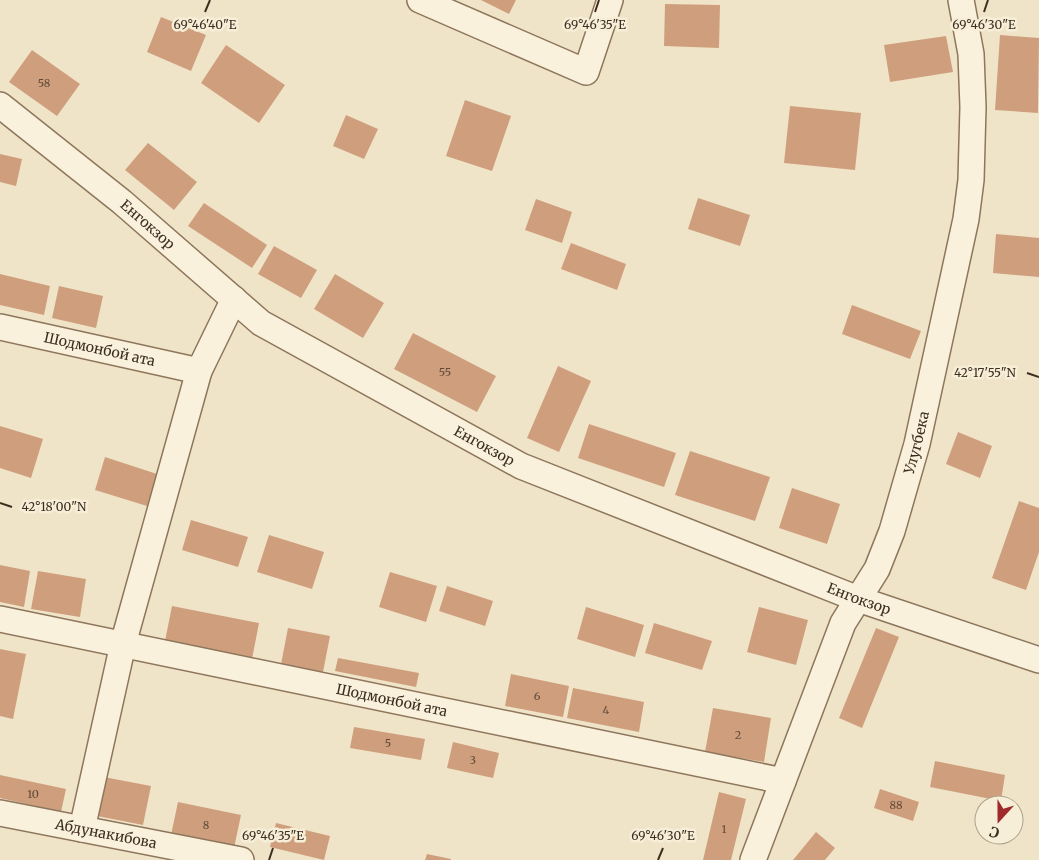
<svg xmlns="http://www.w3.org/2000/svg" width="1039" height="860" font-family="Merriweather,serif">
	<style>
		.building { fill: #cf9f7d }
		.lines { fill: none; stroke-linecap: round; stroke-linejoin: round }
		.minor-casing { stroke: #8d765c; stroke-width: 28 }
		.minor { stroke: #faf1dc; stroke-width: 25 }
		.ticks { fill: none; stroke: #3d2e20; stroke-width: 2 }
		.labels { text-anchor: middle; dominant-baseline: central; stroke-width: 5; stroke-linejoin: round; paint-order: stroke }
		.number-label { font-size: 11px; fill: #624a37 }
		.street-label { font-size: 14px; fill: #3d2e20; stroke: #f7eed8 }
		.ticks-label { font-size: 12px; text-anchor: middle; fill: #3d2e20; stroke: #f7eed8; stroke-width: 5; stroke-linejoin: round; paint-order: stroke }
	</style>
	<rect width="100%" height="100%" fill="#f0e4c8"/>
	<path class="building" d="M481 0H516L509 14Z
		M665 4 720 5 719 48 664 46Z
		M161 17 206 35 191 71 147 52Z
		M1000 35 1039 38 1038 113 995 110Z
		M946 36 953 72 890 82 884 45Z
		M226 45 285 85 259 123 201 83Z
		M32 50 80 84 57 116 9 82Z
		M465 100 511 116 492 171 446 156Z
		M790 106 861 113 855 170 784 163Z
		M346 115 378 129 364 159 333 146Z
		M148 143 197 182 174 210 125 170Z
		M0 154 22 159 16 186 0 182Z
		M698 198 750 215 740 246 688 229Z
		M536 199 572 212 562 243 525 230Z
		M204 203 267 245 252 268 188 226Z
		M996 234 1039 238V277L993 273Z
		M571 243 626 264 617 290 561 269Z
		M274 246 317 270 301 298 258 274Z
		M0 274 50 286 44 315 0 305Z
		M335 274 384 303 363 338 314 309Z
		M59 286 103 296 96 328 52 318Z
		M852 305 921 331 910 359 842 334Z
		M413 333 496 376 477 412 394 369Z
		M558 366 591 381 559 452 527 438Z
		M589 424 676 453 664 487 578 458Z
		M0 426 43 439 31 478 0 468Z
		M958 432 992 446 980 478 946 464Z
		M690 451 770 477 755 521 675 495Z
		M105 457 157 474 147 506 95 490Z
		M792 488 840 504 827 544 779 528Z
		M1019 501 1039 508V552L1026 590 992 578Z
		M191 520 248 537 238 567 182 550Z
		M269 535 324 552 312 589 257 572Z
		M0 565 30 571 24 607 0 602Z
		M38 571 86 579 80 617 31 609Z
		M390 572 437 586 426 622 379 607Z
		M447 586 493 601 485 626 439 611Z
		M172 606 259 623 252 659 165 641Z
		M586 607 644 625 635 657 577 639Z
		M759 607 808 620 796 665 747 652Z
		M654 623 712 641 702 670 645 653Z
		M288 628 330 636 323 672 281 664Z
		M876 628 899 637 862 728 839 718Z
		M0 649 26 654 13 719 0 716Z
		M338 658 419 673 416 687 335 671Z
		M511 674 569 686 563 717 505 706Z
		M573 688 644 702 639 732 567 718Z
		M713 708 771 718 764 762 705 752Z
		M354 727 425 739 421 760 350 748Z
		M453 742 499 753 493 778 447 768Z
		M935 761 1005 775 1001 801 930 787Z
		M0 775 66 789 61 812 0 798Z
		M104 777 151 786 143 825 97 816Z
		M880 789 919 802 913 821 874 808Z
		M719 792 746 799 731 860H703Z
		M178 802 241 815 234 848 171 835Z
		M276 823 330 836 324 860 270 847Z
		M816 832 835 848 825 860H793Z
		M427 854 451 859V860H425Z"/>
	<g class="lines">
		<g class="minor-casing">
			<g id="minor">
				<path d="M420 0 586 72 610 0"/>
				<path id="s1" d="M0 105 122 202 261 323 521 466 858 599 1039 660"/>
				<path id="s2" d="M0 327 199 371"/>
				<path id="s3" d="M0 619 783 781"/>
				<path id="s4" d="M0 813 241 860"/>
				<path d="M82 829 123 644 199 371 234 299"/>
				<path id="s5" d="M753 860 843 623 877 569 892 531 917 444 966 219 971 180 973 107 971 54 961 0"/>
			</g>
		</g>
		<use href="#minor" class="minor"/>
	</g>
	<path class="ticks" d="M205 12 210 0M595 12 599 0M984 12 988 0M1027 373 1039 377M0 503 12 507M269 860 273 848M658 860 663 848"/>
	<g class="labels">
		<g class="number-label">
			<text x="44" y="83">58</text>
			<text x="445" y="372">55</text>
			<text x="537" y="696">6</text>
			<text x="606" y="710">4</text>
			<text x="738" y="735">2</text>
			<text x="388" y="743">5</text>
			<text x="473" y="760">3</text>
			<text x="33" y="794">10</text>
			<text x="896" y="805">88</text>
			<text x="206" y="825">8</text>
			<text x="724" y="829">1</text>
		</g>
		<g class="street-label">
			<text stroke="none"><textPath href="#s1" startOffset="190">Енгокзор</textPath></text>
			<text stroke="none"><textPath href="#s2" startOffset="102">Шодмонбой ата</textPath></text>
			<text stroke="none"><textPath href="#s5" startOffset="450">Улугбека</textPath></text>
			<text stroke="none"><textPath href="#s1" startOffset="595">Енгокзор</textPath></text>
			<text stroke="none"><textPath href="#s1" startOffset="1000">Енгокзор</textPath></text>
			<text stroke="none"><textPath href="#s3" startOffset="400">Шодмонбой ата</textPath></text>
			<text stroke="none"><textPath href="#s4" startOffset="108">Абдунакибова</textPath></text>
		</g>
	</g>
	<g class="ticks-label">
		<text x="205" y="29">69°46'40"E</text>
		<text x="595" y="29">69°46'35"E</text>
		<text x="984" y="29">69°46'30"E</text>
		<text x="985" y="377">42°17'55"N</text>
		<text x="54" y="511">42°18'00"N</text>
		<text x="273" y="840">69°46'35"E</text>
		<text x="663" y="840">69°46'30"E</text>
	</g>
	<g transform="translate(999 820) rotate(201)"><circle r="24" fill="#f7eed8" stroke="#ada18e"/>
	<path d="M0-4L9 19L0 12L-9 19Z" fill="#9e2a2b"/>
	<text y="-8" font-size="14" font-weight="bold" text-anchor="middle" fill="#3d2e20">С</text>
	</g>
</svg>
